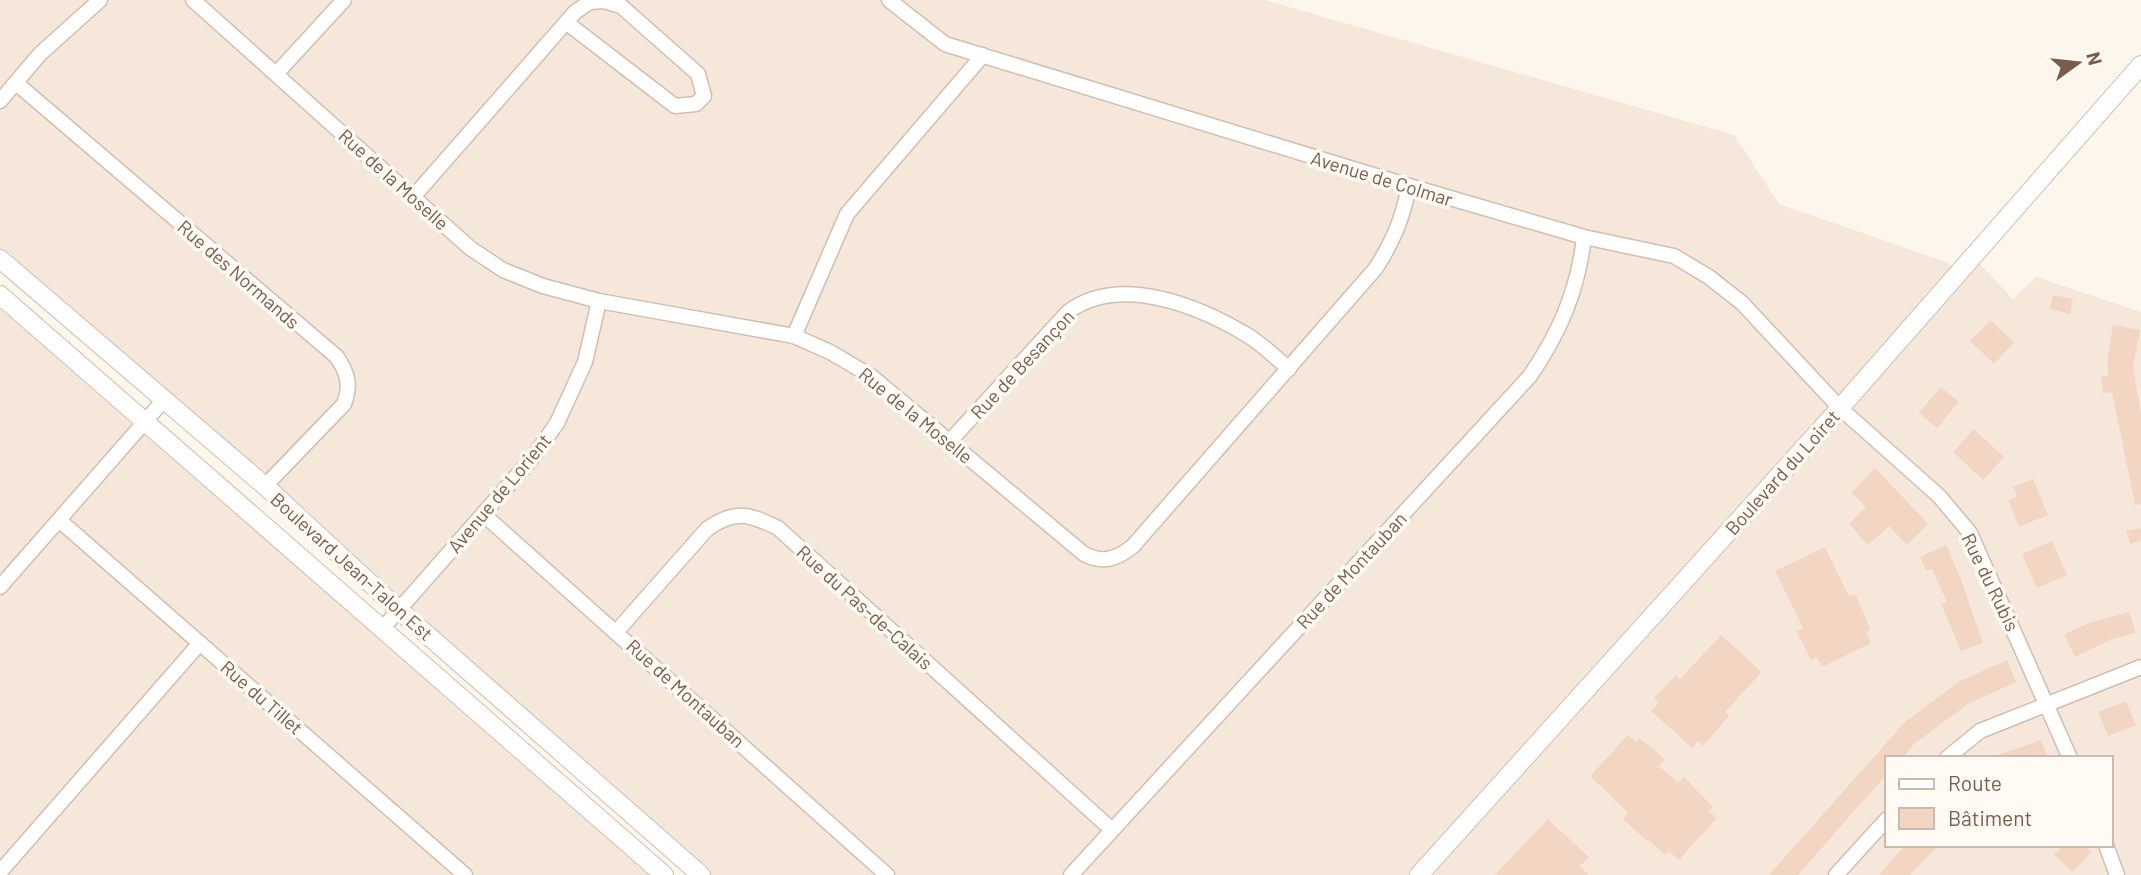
<svg xmlns="http://www.w3.org/2000/svg" width="2141" height="875" font-family="Barlow,sans-serif">
	<style>
		.residential { fill: #f5e8da; fill-rule: evenodd }
		.building { fill: #f3d5c3 }
		.lines { fill: none; stroke-linecap: round; stroke-linejoin: round }
		.minor-casing { stroke: #d1beb0; stroke-width: 17 }
		.tertiary-casing { stroke: #d1beb0; stroke-width: 20 }
		.minor { stroke: #fff; stroke-width: 14 }
		.tertiary { stroke: #fff; stroke-width: 18 }
		.labels { text-anchor: middle; dominant-baseline: central; stroke-width: 7; stroke-linejoin: round; paint-order: stroke }
		.street-label { font-size: 19px; fill: #7a5c4d; stroke: #fffaf3 }
	</style>
	<rect width="100%" height="100%" fill="#fdf6ec"/>
	<path class="residential" d="M0 0H1265L1734 135 1779 204 1949 263 1953 278 1972 255 2013 299 2036 277 2141 312V875H701L0 260ZM1887 758H2111V845H1887Z
		M0 297 664 875H0Z"/>
	<path class="building" d="M2053 295 2073 299 2070 314 2050 309Z
		M1990 320 2014 342 1994 364 1970 341Z
		M2113 325 2140 330 2133 367 2141 414V504L2135 505 2112 392 2103 393 2101 377 2109 375 2107 362Z
		M1941 387 1959 402 1937 428 1919 413Z
		M1974 429 2004 457 1983 480 1953 452Z
		M1875 468 1928 524 1907 545 1889 526 1868 545 1849 524 1866 507 1851 493Z
		M2033 479 2048 515 2019 527 2008 500 2017 496 2013 487Z
		M2141 528V541L2130 544 2126 531Z
		M2052 541 2067 575 2037 588 2022 554Z
		M1946 545 1960 577 1983 643 1961 651 1941 604 1947 602 1932 569 1926 571 1920 557Z
		M1825 547 1849 596 1855 594 1871 630 1866 632 1871 643 1822 667 1817 657 1811 660 1796 631 1803 628 1775 571Z
		M2129 612 2136 633 2112 639 2075 657 2064 634 2089 623Z
		M1721 635 1762 672 1725 712 1729 716 1703 746 1698 741 1692 748 1651 711 1659 703 1654 698 1676 675 1680 679Z
		M2007 660 2016 682 1968 704 1914 744 1903 758H1887V774L1798 875H1769L1906 721 1960 681Z
		M2126 701 2136 725 2108 736 2098 712Z
		M1628 735 1636 742 1639 738 1656 751 1665 760 1659 766 1678 783 1684 777 1713 807 1709 811 1717 818 1679 860 1669 851 1665 855 1649 840 1648 842 1623 819 1628 813 1590 776Z
		M2041 740 2048 758H1996V756Z
		M1548 819 1589 857 1580 866 1589 875H1495Z
		M1905 845H1939L1910 875H1879Z
		M2063 845H2084L2091 852 2073 872 2054 855Z"/>
	<g class="lines">
		<g class="minor-casing">
			<path id="minor" d="M193 0 470 248 503 270 543 286 599 301 794 336 830 352 871 376 1084 554C1103 564 1117 559 1133 546L1376 268C1393 241 1403 218 1409 186
				M889 0 945 44 1409 186 1584 237 1674 256 1709 277 1742 303 1840 408 1939 496 1970 533 2070 758
				M276 74 344 0
				M16 83 337 357C348 374 351 385 344 404L265 486
				M0 101 40 54 100 0
				M414 196 575 12 590 2 604 1 621 6 698 74 704 96 696 104 675 106 567 23
				M794 336 847 214 983 55
				M950 441 1068 312C1119 274 1197 305 1247 335 1262 344 1276 358 1289 369
				M483 514 887 875
				M59 520 465 875
				M0 587 163 401
				M382 629 534 456 557 423 585 362 599 301
				M617 631 707 529C735 509 749 514 778 528L1111 829
				M1947 758 1980 731 2141 667
				M2106 845 2117 875
				M0 872 200 643
				M1071 875 1530 376C1560 332 1578 290 1584 237
				M1836 875 1887 819"/>
		</g>
		<g class="tertiary-casing">
			<path id="tertiary" d="M0 259 265 486 399 610 701 875
				M0 295 664 875
				M1419 875 1840 408 2141 65"/>
		</g>
		<use href="#minor" class="minor"/>
		<use href="#tertiary" class="tertiary"/>
	</g>
	<g class="labels">
		<g class="street-label">
			<text transform="translate(1382 178) rotate(17)">Avenue de Colmar</text>
			<text transform="translate(394 179) rotate(42)">Rue de la Moselle</text>
			<text transform="translate(239 274) rotate(41)">Rue des Normands</text>
			<text transform="translate(1022 364) rotate(-47)">Rue de Besançon</text>
			<text transform="translate(916 415) rotate(39)">Rue de la Moselle</text>
			<text transform="translate(1782 472) rotate(-48)">Boulevard du Loiret</text>
			<text transform="translate(499 493) rotate(-50)">Avenue de Lorient</text>
			<text transform="translate(352 566) rotate(42)">Boulevard Jean-Talon Est</text>
			<text transform="translate(1351 570) rotate(-47)">Rue de Montauban</text>
			<text transform="translate(1991 582) rotate(64)">Rue du Rubis</text>
			<text transform="translate(865 607) rotate(42)">Rue du Pas-de-Calais</text>
			<text transform="translate(686 693) rotate(42)">Rue de Montauban</text>
			<text transform="translate(262 697) rotate(41)">Rue du Tillet</text>
		</g>
	</g>
	<rect x="1885" y="756" width="228" height="91" fill="#fffaf3" stroke="#cabbb1" stroke-width="2"/>
	<rect x="1899" y="779" width="35" height="10" fill="#ffffff" stroke="#cabbb1" stroke-width="2"/>
	<text x="1948" y="791" font-size="21" fill="#7a5c4d">Route</text>
	<rect x="1899" y="808" width="35" height="21" fill="#f3d5c3" stroke="#cabbb1" stroke-width="2"/>
	<text x="1948" y="826" font-size="21" fill="#7a5c4d">Bâtiment</text>
	<g transform="translate(2078 63) rotate(75)" stroke="#fffaf3" stroke-width="5" paint-order="stroke">
	<path d="M0-5L12 26L0 18L-12 26Z" fill="#7a5c4d"/>
	<text y="-10" font-size="19" font-weight="bold" text-anchor="middle" fill="#7a5c4d">N</text>
	</g>
</svg>
